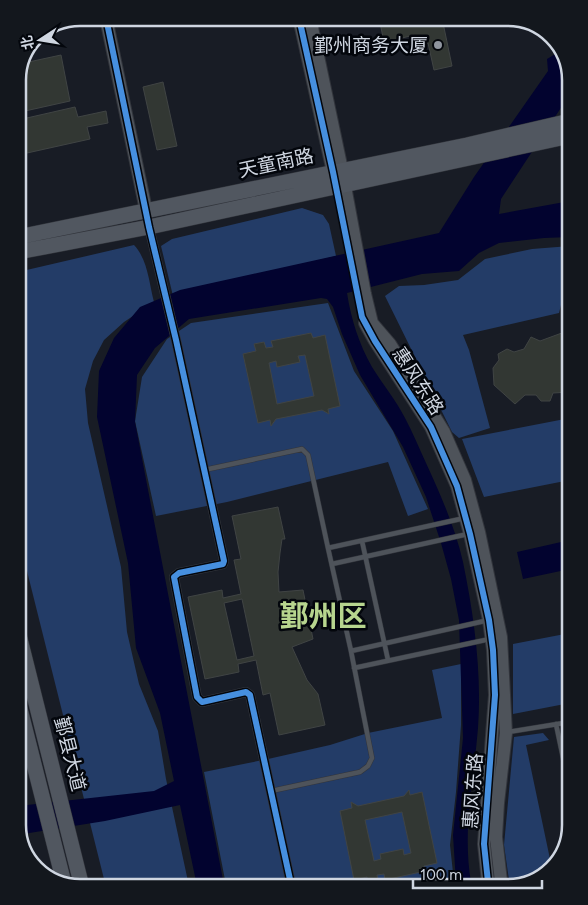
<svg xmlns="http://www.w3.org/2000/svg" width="588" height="905" font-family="Figtree,'Noto Sans SC',sans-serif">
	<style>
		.green { fill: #233c67 }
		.water { fill: #02032f }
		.building { fill: #323733; stroke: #404444; fill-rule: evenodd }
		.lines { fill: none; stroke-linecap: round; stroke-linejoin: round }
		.lane-casing { stroke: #32353c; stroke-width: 5.5 }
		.street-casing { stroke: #32353c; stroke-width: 10 }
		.secondary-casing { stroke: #32353c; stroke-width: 14 }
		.primary-casing { stroke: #32353c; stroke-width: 16 }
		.lane { stroke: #4e535a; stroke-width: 4.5 }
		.street { stroke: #4e535a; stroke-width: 9 }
		.secondary { stroke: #4e535a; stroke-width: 12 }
		.primary { stroke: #515760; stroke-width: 15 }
		.cycleway-casing { stroke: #03060c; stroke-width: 9 }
		.cycleway { stroke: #468fdf; stroke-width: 6 }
		.poi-dot { fill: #8f959f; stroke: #03060c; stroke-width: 2 }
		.labels { text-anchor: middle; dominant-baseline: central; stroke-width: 5; stroke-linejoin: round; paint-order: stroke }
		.poi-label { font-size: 19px; fill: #cfd6e1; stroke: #03060c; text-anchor: end }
		.street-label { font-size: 19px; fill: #cfd6e1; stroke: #03060c }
		.town-label { font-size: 29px; font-weight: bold; fill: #b7d58e; stroke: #03060c }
		.rim { fill: none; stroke: #cfd6e1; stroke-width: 2.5 }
	</style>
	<rect width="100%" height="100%" fill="#181c25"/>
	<path class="green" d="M302 208 323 215 329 224 336 256 173 296 161 246 172 239Z
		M134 245C148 260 149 283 154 302L124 322 104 340 93 361 85 389 88 423 121 567 127 632 139 684 158 731 166 779 189 886 106 887 18 535V272Z
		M570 246V284L566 285 559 313 463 335 469 350 490 428 459 438 452 432 385 296 399 286 424 285 458 280 485 259 532 249Z
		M328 303 354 371 393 431 428 509 408 516 388 462 227 502 156 516 135 421 142 377 167 339 191 323Z
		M570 418V480L484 497 462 439Z
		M570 633V703L513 714V644Z
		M461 664V725L456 792 450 845 454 882 226 885 204 772 268 759 330 745 368 733 442 718 432 670Z
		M543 733 549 740 526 745 550 859 561 857 560 860 536 881 509 880 504 845 514 737Z"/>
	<path class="water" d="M562 50 570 80V94L501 199 499 214 570 201V237L544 238 499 243 479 253 459 271 422 274 347 293C351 319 359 344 372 367 383 385 396 400 405 418 413 433 419 448 426 463 441 496 455 527 463 562 474 616 482 673 478 728 474 779 462 830 471 882H456L453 835 463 738 459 620 451 579 441 543 426 497 403 447 360 375 342 334 333 307 327 299 321 298 189 319 155 348 137 375 135 422 224 885 197 886 180 805 105 821 23 834 20 836 18 825V806L154 791 174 781 160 713 136 648 128 563 97 417 99 371 114 338 140 307 180 290 439 233 474 177 548 71 547 59Z
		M570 540V569L523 579 517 552Z"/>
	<path class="building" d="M379 18H442L452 66 434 70 428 43 417 46 414 35 402 38 403 40 394 42 393 40 384 42Z
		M61 55 70 101 25 111 18 77 24 63Z
		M163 82 177 146 157 150 143 87Z
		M75 107 78 117 106 111 108 123 87 127 90 139 18 155V120Z
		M570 330V392L553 393 550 401H541L536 395H525L515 404 494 385 493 368 499 360 498 354 507 349 514 352 524 349 531 337 540 341Z
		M311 333 313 338 325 335 340 406 328 409 329 414 322 410 276 419 271 426 270 420 258 423 243 354 256 351 254 344 264 342 266 348 273 347 271 341ZM305 355 314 396 277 404 269 363 276 361 277 367 300 362 298 356Z
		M278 507 285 539H282L280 553 278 572 279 592 303 590 313 639 292 647 307 680 318 694 325 725 279 735 270 693 263 695 256 660 238 664 239 672 205 679 188 597 222 590 223 598 241 594 234 560 241 559 232 516ZM242 599 254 656 237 660 224 603Z
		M409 790 410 795 422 792 437 863 424 866 425 871 385 880 384 874 377 875 378 882 371 883H368L367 877 354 880 340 811 352 808 351 802 358 806 404 796ZM402 812 411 853 404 855 403 849 380 854 381 859 374 861 365 820Z"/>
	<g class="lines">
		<g class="lane-casing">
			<path id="lane" d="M204 470 302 449 308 455 328 548
				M362 541 388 660
				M332 564 468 534
				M351 651 489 620
				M354 668 490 639
				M556 724 570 791
				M508 732 570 722
				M271 791 360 772 368 766 372 758 351 651 328 548 465 518"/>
		</g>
		<g class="street-casing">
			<path id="street" d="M148 223 176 340 224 561 223 564 179 573 174 577 197 697 202 702 246 692 250 695 291 884"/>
		</g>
		<g class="secondary-casing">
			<path id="secondary" d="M106 18 146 210
				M299 18 335 181
				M310 18 342 170 365 294 372 323 390 344 444 432 465 480 479 532 501 637 506 733 498 803 496 837 501 881
				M365 323 375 341 431 427 457 486 470 534 489 620 493 650 495 695 484 844 488 882"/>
		</g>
		<g class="primary-casing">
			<path id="primary" d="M18 237 467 145 570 121
				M18 252 149 227 570 136
				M18 631 82 887
				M18 701 64 883"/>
		</g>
		<use href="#lane" class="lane"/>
		<use href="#street" class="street"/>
		<use href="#secondary" class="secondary"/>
		<use href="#primary" class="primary"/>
		<g class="cycleway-casing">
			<path id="cycleway" d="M106 18 149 227 176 340 224 561 223 564 179 573 174 577 197 697 202 702 246 692 250 695 291 884
				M299 18 333 172 362 317 375 341 431 427 457 486 470 534 489 620 493 650 495 695 484 844 488 882"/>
		</g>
		<use href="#cycleway" class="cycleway"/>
	</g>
	<circle class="poi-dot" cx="438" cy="45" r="5"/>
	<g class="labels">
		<g class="poi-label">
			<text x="428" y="45">鄞州商务大厦</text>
		</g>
		<g class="street-label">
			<text transform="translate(276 163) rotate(-12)">天童南路</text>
			<text transform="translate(418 381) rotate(57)">惠风东路</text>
			<text transform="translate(70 754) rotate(76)">鄞县大道</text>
			<text transform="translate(473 791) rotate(-86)">惠风东路</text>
		</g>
		<g class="town-label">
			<text x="323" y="615">鄞州区</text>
		</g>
	</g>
	<path d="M0 0H588V905H0ZM80 26H508A54 54 0 0 1 562 80V825A54 54 0 0 1 508 879H80A54 54 0 0 1 26 825V80A54 54 0 0 1 80 26Z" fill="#13171d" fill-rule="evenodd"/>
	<path class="rim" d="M80 26H508A54 54 0 0 1 562 80V825A54 54 0 0 1 508 879H80A54 54 0 0 1 26 825V80A54 54 0 0 1 80 26Z"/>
	<g transform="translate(40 40) rotate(258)" stroke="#03060c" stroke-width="4" paint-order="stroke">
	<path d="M0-4L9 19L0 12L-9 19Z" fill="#cfd6e1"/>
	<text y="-8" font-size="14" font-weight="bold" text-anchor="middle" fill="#cfd6e1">北</text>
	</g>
	<path d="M413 880v8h129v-8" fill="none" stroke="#cfd6e1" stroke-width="2.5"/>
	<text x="420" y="880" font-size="15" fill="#cfd6e1" stroke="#03060c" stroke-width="4" paint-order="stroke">100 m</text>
</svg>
